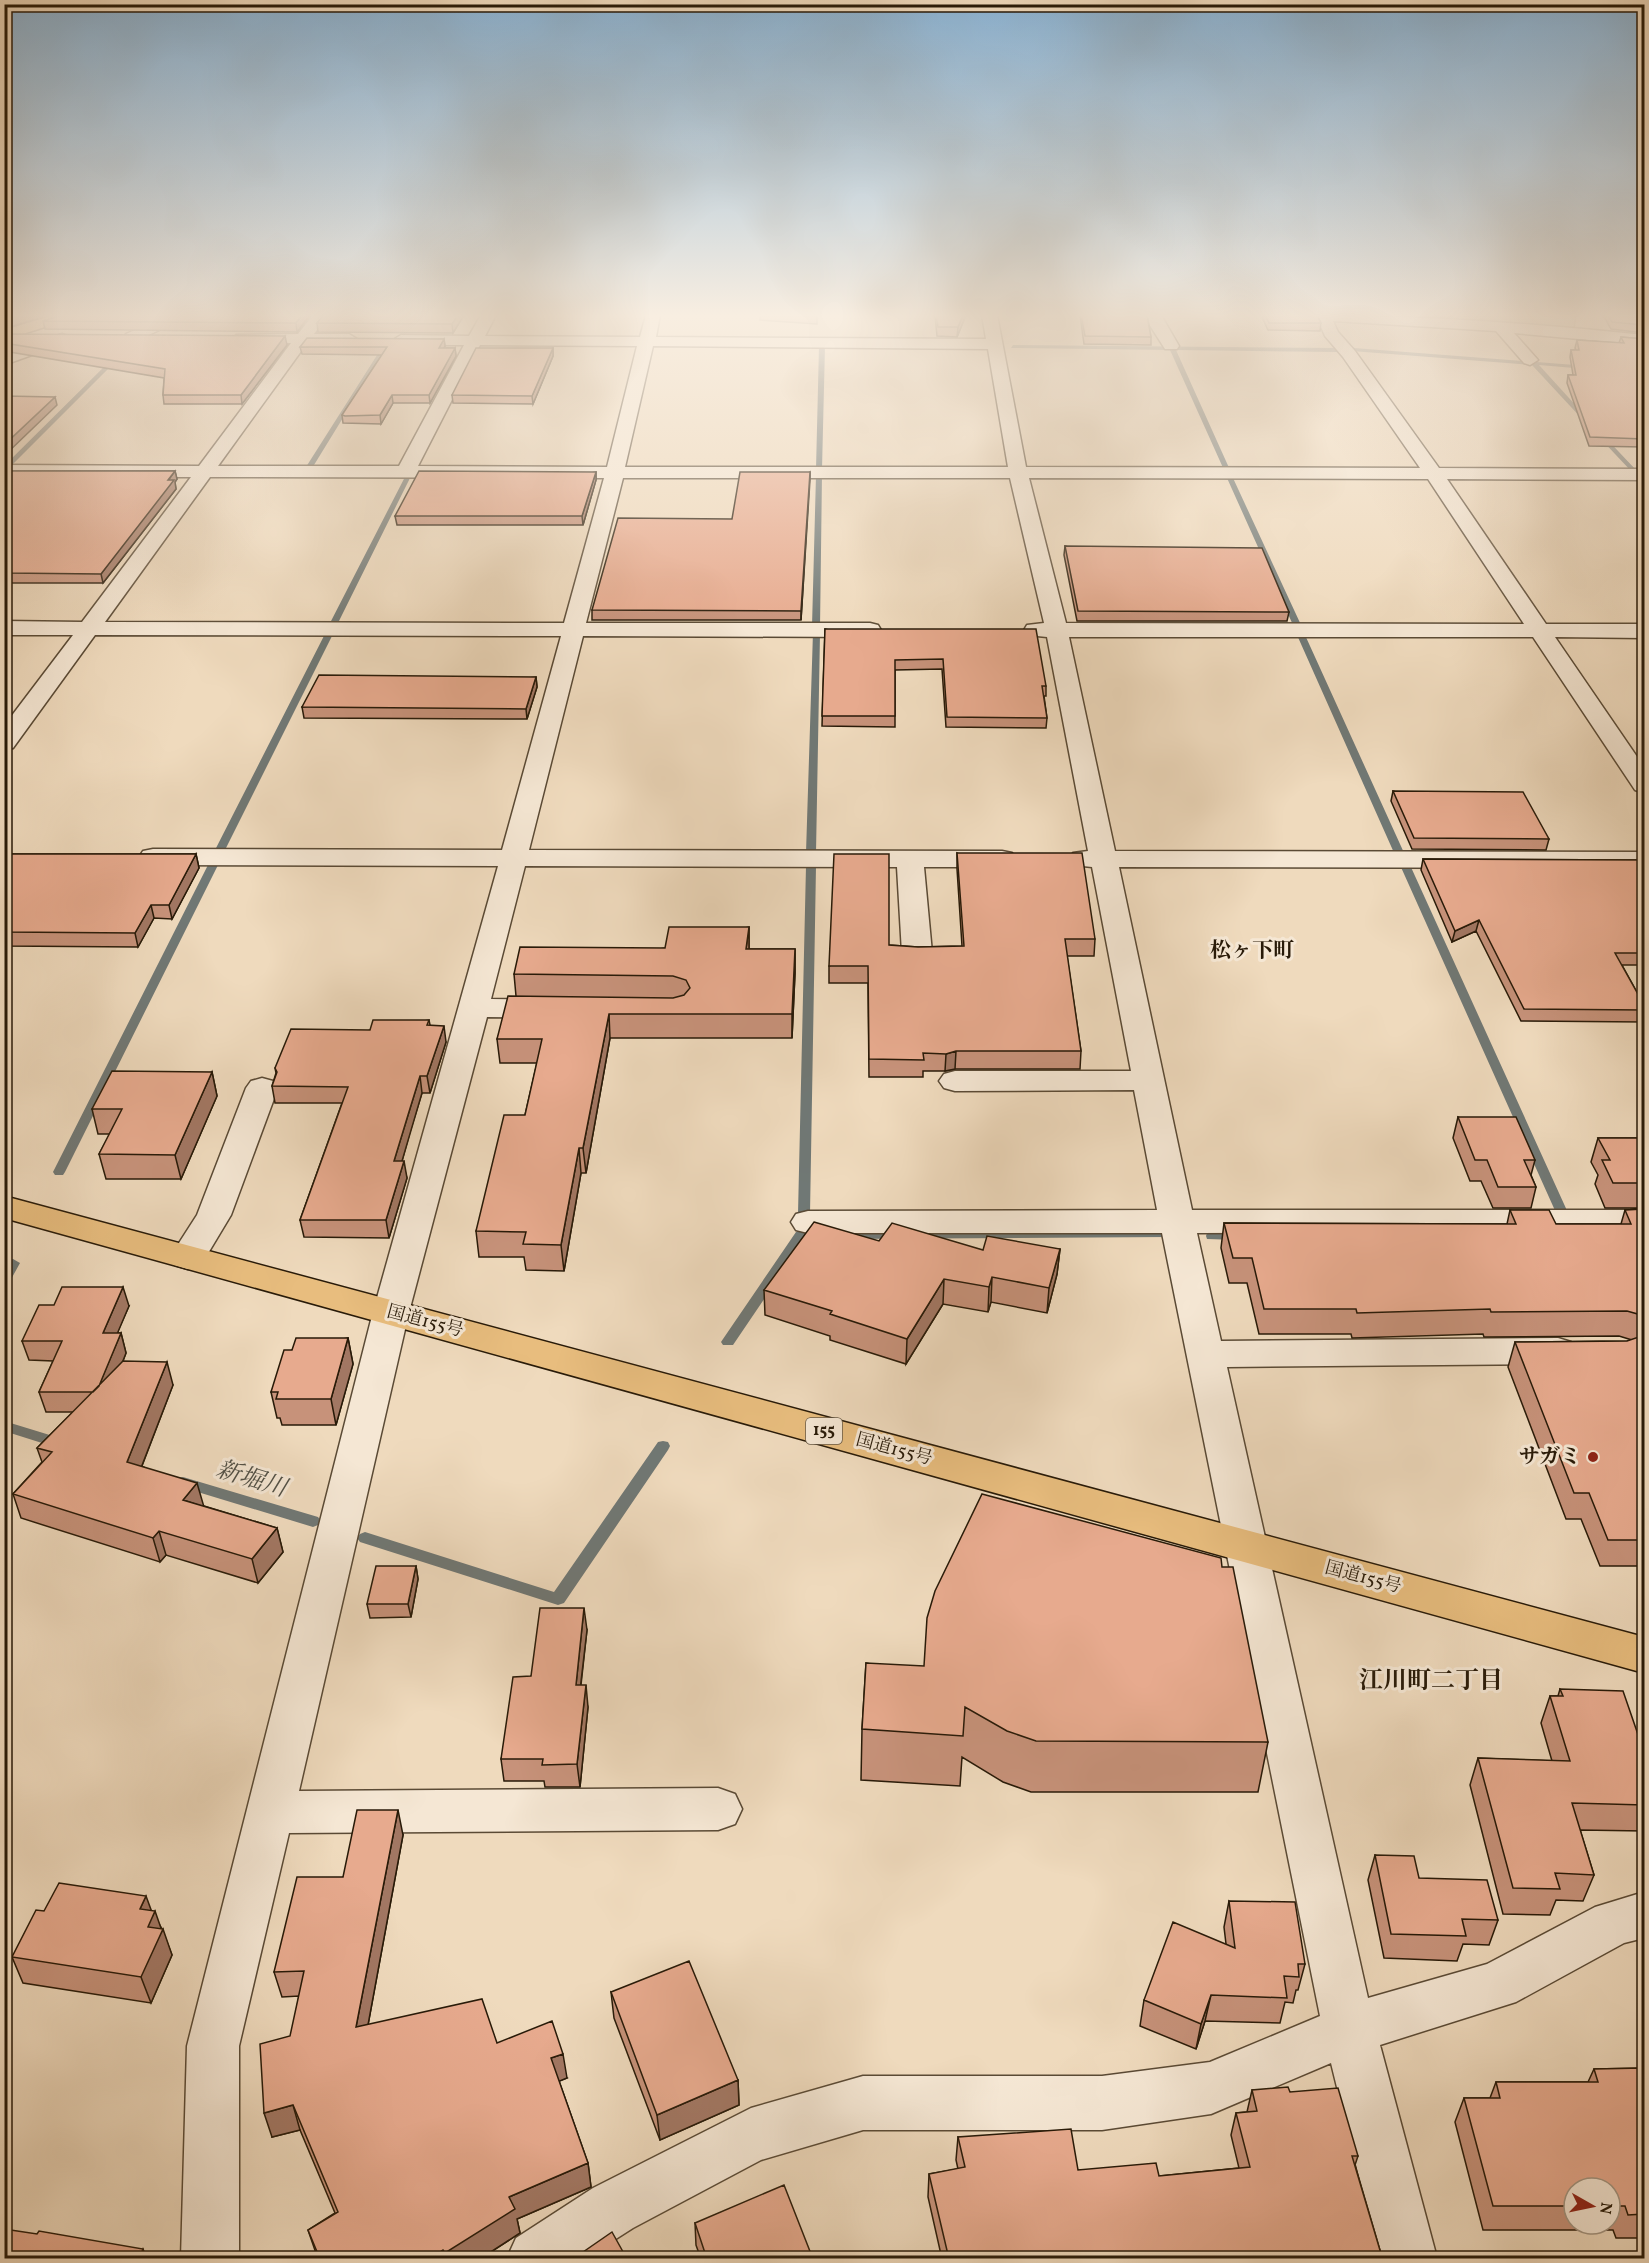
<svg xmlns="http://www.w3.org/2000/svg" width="1649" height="2263" font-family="Vollkorn,'Noto Serif JP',serif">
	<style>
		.green { fill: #bbbf90; stroke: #726c4c; stroke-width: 1.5 }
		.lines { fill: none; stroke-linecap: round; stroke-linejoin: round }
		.stream { fill: #707875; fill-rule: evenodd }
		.minor-casing { stroke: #5a4a35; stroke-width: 3 }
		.major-casing { stroke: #281a08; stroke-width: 3 }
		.highway-casing { stroke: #281a08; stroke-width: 3 }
		.minor { fill: #f5e7d4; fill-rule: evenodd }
		.major { fill: #e8bd7e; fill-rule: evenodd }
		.highway { fill: #e8bd7e; fill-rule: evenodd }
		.wall { fill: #c7927a; stroke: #281a08; stroke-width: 1.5; fill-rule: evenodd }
		.shaded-wall { fill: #a27763; stroke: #281a08; stroke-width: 1.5 }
		.building { fill: #e7aa8e; stroke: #281a08; stroke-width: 1.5 }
		.poi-dot { fill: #8f2418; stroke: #f5e7d4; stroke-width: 2 }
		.labels { text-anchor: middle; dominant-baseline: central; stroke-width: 6; stroke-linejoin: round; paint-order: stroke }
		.shield { fill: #f5e7d4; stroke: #665845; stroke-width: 1.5 }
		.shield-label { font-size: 16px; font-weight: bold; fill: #281a08 }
		.street-label { font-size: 18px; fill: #281a08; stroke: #f5e7d4 }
		.quarter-label { font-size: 21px; font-weight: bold; fill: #281a08; stroke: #f5e7d4 }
		.near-poi-label { font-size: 21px; font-weight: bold; fill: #281a08; stroke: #f5e7d4; text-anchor: end }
		.near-water-label { font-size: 24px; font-style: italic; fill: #525147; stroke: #f5e7d4 }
		.near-neighbourhood-label { font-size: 24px; font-weight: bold; fill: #281a08; stroke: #f5e7d4 }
	</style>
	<rect width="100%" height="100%" fill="#efdabd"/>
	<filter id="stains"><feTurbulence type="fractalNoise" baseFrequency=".00333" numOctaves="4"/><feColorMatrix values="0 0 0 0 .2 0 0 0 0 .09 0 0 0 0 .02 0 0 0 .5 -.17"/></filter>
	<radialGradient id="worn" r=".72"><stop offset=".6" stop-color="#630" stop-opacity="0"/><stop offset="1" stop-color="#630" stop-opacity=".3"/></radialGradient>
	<path class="green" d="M1385 315H1576L1574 329Z"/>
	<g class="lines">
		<path class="stream" d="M386 341 389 343 314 465H324L327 467 324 469 307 468 306 467Z
			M822 344 825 346 822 469 819 471 816 469 819 346Z
			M1013 345 1337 348 1340 350 1337 352 1176 350 1230 470 1227 472 1224 470 1170 350 1011 348Z
			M1354 348 1588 366 1586 369 1539 365 1589 420 1584 421 1532 365 1352 351Z
			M114 357 119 358 8 469 4 470V466Z
			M1598 434H1602L1636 470V472H1632L1598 436Z
			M407 473 412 474 337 625 330 627 329 625Z
			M819 473 822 475 820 627 816 629 812 627 816 475Z
			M1230 476 1233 478 1301 625 1300 627 1293 625 1227 478Z
			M327 630 334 632 224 852 222 854H216L214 852Z
			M813 632 820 634 816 853 811 856 806 853Z
			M1298 633 1305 635 1405 855 1403 857H1397L1395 855 1297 635Z
			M214 860 219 863 65 1172 63 1175H55L53 1172 209 863Z
			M1405 862 1410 865 1569 1215 1567 1218H1559L1557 1215 1400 865Z
			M811 863 816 866 810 1214 804 1218 798 1214 806 866Z
			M1164 1230 1169 1231 1170 1234 1169 1237 841 1239 835 1235 841 1231Z
			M801 1231H821L827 1235 821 1239H805L733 1345H723L721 1342 723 1339 796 1232Z
			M1212 1232H1238L1244 1236 1238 1240 1207 1239 1206 1236 1207 1233Z
			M13 1259 20 1263 9 1283 4 1284V1267L8 1260Z
			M4 1421 66 1440 68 1444 66 1448 61 1449 4 1431Z
			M663 1441 668 1442 670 1446 668 1450 564 1603 558 1605 360 1542 357 1538 360 1534 365 1532 554 1592 658 1442Z
			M183 1477 318 1517 321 1521 318 1525 313 1527 178 1486 176 1482 178 1478Z"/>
		<g class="minor-casing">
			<path id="minor" d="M168 315H188L185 318 138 340 132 342 124 337 126 334Z
				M313 315H328L314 334H349L357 339 349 344 307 343 218 466H399L464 345H401L393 340 401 335 469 336 481 315H496L485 336 640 337 646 315H660L656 337 986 339 982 315H997L1026 467 1420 468 1343 357 1325 336 1318 320 1302 318 1300 315C1415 315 1530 323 1644 335V345L1514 333 1538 360 1530 365 1524 363 1496 331 1333 321 1338 332 1355 351 1439 468 1644 469V480L1447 479 1546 624H1644V638L1555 637 1644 767V793L1635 790 1533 637H1069L1115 851 1644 852V868L1119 867 1192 1210H1644V1232L1197 1233 1221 1341 1558 1338 1571 1342 1577 1351 1571 1360 1558 1364 1227 1367 1368 1998 1487 1964 1595 1907 1644 1892V1938L1624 1943 1516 2002 1380 2045 1437 2258H1379L1331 2063 1211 2114 1102 2130H863L761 2160 633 2228 586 2258H507L516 2238 593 2188 751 2108 863 2076H1102L1210 2062 1320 2016 1162 1233H808L796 1230 791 1222 796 1214 808 1211 1157 1210 1134 1090 955 1091 944 1088 939 1081 944 1074 955 1071H1131L1092 867 1073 865 1069 859 1073 853 1088 851 1047 637 1027 635 1024 630 1027 625 1044 623 1010 478H623L586 623H870L878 625 881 630 878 635 870 637 583 636 529 850 1002 851 1012 853 1016 859 1012 865 1002 867H924L932 953 927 959 917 962 907 959 902 953 897 867 525 866 491 999 551 1000 562 1003 566 1009 562 1015 551 1018 487 1017 409 1312 299 1791 718 1788 735 1794 742 1809 735 1824 718 1830 289 1833 239 2046V2258H181L187 2046 373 1312 498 866 153 865 143 863 139 857 143 851 153 849 502 850 561 636 95 635 13 748 4 750V726L73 635H4V621L82 622 191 477H4V465L199 466 291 343H242L234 338 236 335 298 334ZM480 345 637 346 607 467 418 466ZM653 346 988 349 1008 467H625ZM210 477 604 478 564 623 105 622ZM1029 478 1428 479 1524 624 1066 623Z
				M1147 315H1161L1179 346 1177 349H1165L1149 324Z
				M62 334 68 336 70 339 68 342 4 365V354Z
				M262 1078 273 1081 278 1088 231 1215 201 1265 188 1269 175 1265 170 1257 197 1215 246 1088 251 1081Z"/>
		</g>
		<g class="major-casing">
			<path id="major" d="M54 315H76L73 318 4 340V330Z"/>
		</g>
		<g class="highway-casing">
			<path id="highway" d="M4 1196 1644 1637V1673L4 1218Z"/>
		</g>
		<use href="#minor" class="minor"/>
		<use href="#major" class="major"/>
		<use href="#highway" class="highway"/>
	</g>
	<path class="wall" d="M310 315 297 332 45 329 43 321Z
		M324 315H464L453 333 318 332 317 323Z
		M760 315H817V324L760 320Z
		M935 315H966L957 337 937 336Z
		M1080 315H1147L1151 337V345L1084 344Z
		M1261 315H1317L1321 323 1320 331 1268 330Z
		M1603 315H1644V334V333L1611 329Z
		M4 334 287 345 242 404H164L163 395 164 378 4 351Z
		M1621 337 1644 339V447L1589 446 1567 383 1568 375H1573L1570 357 1571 350H1576L1575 348 1577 340 1619 343Z
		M444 339 445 346 444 348H455L456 356 430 403H393L381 424 343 423 342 415 382 355 302 354 300 347Z
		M553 348V356L533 404 453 403 452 395Z
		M4 471H175L177 479 175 482 176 489 103 583H4Z
		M596 472V480L583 525H397L395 516Z
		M810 472 801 620H592V610L732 519Z
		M1065 546 1289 612 1287 621H1077L1064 555Z
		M825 629 1046 686V696H1044L1047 718 1046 728 946 727 942 669 895 670V727L822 726Z
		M536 677 537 687 527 719 304 718 302 707Z
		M1393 791 1549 839 1546 850 1412 849 1391 801Z
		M957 853 1095 939 1094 956H1067L1081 1051 1080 1069H955L945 1071H923V1077H869L868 983H829V966L889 945 918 947 962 946 957 869Z
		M4 854H196L199 868 172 919 154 918 138 947 4 946Z
		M1423 859 1644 860V965H1622L1644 1005V1022L1521 1021 1476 931 1452 942 1421 870Z
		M749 927V949H795V973L792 1038H610L586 1173H581L564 1271 526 1270 524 1257H479L476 1231 525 1115 537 1063H500L497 1039 516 996 514 974 665 948Z
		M429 1020 430 1025 446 1042 430 1093H422L410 1132 402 1161 407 1178 389 1238 304 1237 300 1220 342 1103H275L272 1086 276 1073 275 1068 370 1030Z
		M212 1072 217 1096 181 1179H106L99 1154 110 1134H98L92 1109Z
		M1458 1117 1535 1160 1531 1175 1536 1187 1531 1208H1493L1481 1181H1470L1453 1138Z
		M1598 1138H1644V1208H1605L1595 1184 1598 1175 1591 1162Z
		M1644 1209V1566H1600L1581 1519H1566L1508 1367 1515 1342 1627 1341 1632 1340 1619 1336 1484 1337 1483 1334 1352 1338 1351 1334H1259L1247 1283H1229L1221 1248 1224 1223 1507 1224 1510 1210 1556 1224H1621L1625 1210Z
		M879 1241 983 1250 1060 1249 1057 1274 1047 1313 991 1302 988 1312 943 1304 906 1364 830 1340V1336L765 1315 764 1290Z
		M129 1306 117 1333H121L126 1353 123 1361 173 1385 142 1466 204 1506 277 1528 283 1552 258 1583 166 1555 160 1562 21 1518 13 1494 42 1462 37 1448 73 1412H46L39 1392 53 1361 29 1360 22 1341Z
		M348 1338 353 1364 336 1425H282L280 1418H277L271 1392 292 1350Z
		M416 1566 418 1579 411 1617 370 1618 367 1604Z
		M587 1630 581 1685 588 1707 580 1787H545L544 1781H504L501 1759 531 1676Z
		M866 1663 1268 1742 1258 1792H1031L1003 1782 962 1757 960 1786 861 1780 862 1729Z
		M1560 1689 1644 1752V1831L1580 1830 1594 1875 1583 1901 1556 1900 1550 1915 1503 1914 1470 1785 1478 1758 1552 1761 1541 1723 1550 1696H1558Z
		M403 1835 368 2025 497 2043 567 2078 559 2081 588 2163 591 2187 517 2219 520 2233 480 2259H318L308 2230 335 2213 300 2130 272 2137 299 1996 282 1997 274 1972 343 1877Z
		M1375 1855 1498 1920 1489 1945 1463 1944 1457 1961 1384 1958 1368 1880Z
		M1229 1901 1305 1964 1298 1990H1296L1293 2003 1285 2002 1280 2023 1205 2021 1196 2049 1140 2026 1144 2000 1226 1944 1224 1927Z
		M44 1911H152L162 1929 172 1955 151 2003 23 1983 12 1957Z
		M611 1992 738 2080 739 2105 660 2140 614 2018Z
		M1644 2068V2238H1616L1613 2230H1483L1455 2122 1464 2098H1490L1496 2082H1588L1594 2069ZM1574 2188H1610V2224H1574Z
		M1252 2090 1290 2092 1358 2156 1355 2165 1382 2257 1381 2259H942L928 2197 929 2174 958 2169 956 2160 958 2137 1078 2170 1159 2176 1239 2168 1231 2135 1236 2113 1247 2112Z
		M695 2223 813 2259H701L696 2245Z"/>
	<path class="shaded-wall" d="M20 315H48L4 329V320Z
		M302 315H310L297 332 296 323Z
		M458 315H464L453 333 452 324Z
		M963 315H966L957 337 958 327Z
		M285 336 287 345 242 404 241 395Z
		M444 339 445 346 440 356 439 348Z
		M455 348 456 356 430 403 429 395Z
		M553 348V356L533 404 532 396Z
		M392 395 393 403 381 424 380 415Z
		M55 397 57 405 4 456V445Z
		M175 471 177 479 175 482 176 489 103 583 101 574Z
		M596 472V480L583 525 582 516Z
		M810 472V480L801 620V611Z
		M536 677 537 687 527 719 526 709Z
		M196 854 199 868 172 919 169 905Z
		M151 905 154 918 138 947 135 933Z
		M1479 920 1476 931 1452 942 1455 931Z
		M749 927V950L746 949Z
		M795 949V973L792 1038V1014Z
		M609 1014 610 1038 586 1173 583 1148Z
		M444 1026 446 1042 430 1093 427 1076Z
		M956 1051 955 1069 945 1071 946 1054Z
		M212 1072 217 1096 181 1179 175 1155Z
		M420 1076 422 1093 397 1178 394 1161Z
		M579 1148 581 1173 564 1271 561 1245Z
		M404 1161 407 1178 389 1238 386 1220Z
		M1060 1249 1057 1274 1047 1313 1049 1288Z
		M992 1277 991 1302 988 1312 989 1287Z
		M944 1279 943 1304 906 1364 907 1339Z
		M123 1287 129 1306 109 1353 103 1333Z
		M121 1333 126 1353 103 1412 96 1392Z
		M348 1338 353 1364 336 1425 331 1399Z
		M167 1362 173 1385 134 1486 127 1462Z
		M197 1483 204 1507 183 1500Z
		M277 1528 283 1552 258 1583 252 1559Z
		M159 1531 166 1555 160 1562 153 1538Z
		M416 1566 418 1579 411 1617 408 1604Z
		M584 1608 587 1630 578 1707 576 1685Z
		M586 1685 588 1707 580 1787 577 1764Z
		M398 1810 403 1835 363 2052 356 2027Z
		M146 1896 153 1915 155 1911 162 1931 163 1929 172 1955 151 2003 141 1977 140 1909Z
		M1211 1995 1205 2021 1196 2049 1201 2024Z
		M563 2054 567 2078 555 2083 551 2058Z
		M738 2080 739 2105 660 2140 657 2115Z
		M293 2105 300 2130 272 2137 264 2113Z
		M588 2163 591 2187 517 2219 520 2233 480 2259H446L445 2253 509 2197Z
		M143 2249 147 2259H139Z
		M443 2250 445 2259H429Z"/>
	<path class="building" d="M4 315H20L4 320Z
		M62 315H302L296 323 43 321Z
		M324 315H458L452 324 317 323Z
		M936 315H963L958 327H938Z
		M1081 315H1147L1151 337 1085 336Z
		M1265 315H1317L1321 323H1269Z
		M1608 315H1644V325L1612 322Z
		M4 334 285 336 241 395H163L165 369 4 343Z
		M1621 337 1644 339V439L1590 437 1568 375H1576L1571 350H1579L1577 340 1624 343Z
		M307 338 444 339 439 348H455L429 395H392L380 415 345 416 342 415 387 347H300Z
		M476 348H553L532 396 452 395Z
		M4 396 55 397 4 445Z
		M4 471H175L168 480H174L101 574 4 573Z
		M419 471 596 472 582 516H395Z
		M740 472H810L801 611 592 610 618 518 732 519Z
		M1065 546 1262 548 1289 612 1078 611Z
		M825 629H1036L1046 686H1042L1047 718 947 717 943 659 895 660V716H822Z
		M319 675 536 677 526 709 302 707Z
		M1393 791 1523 792 1549 839 1414 838Z
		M957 853H1082L1095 939H1065L1081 1051H956L946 1054 923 1053 924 1060 869 1059 868 966H829L834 854H889V945L918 947 964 946Z
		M4 854H196L169 905H151L135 933 4 932Z
		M1423 859 1644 860V953H1615L1644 1005V1010L1524 1009 1479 920 1455 931Z
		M669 927H749L746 949H795L792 1014H609L583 1148H579L561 1245 523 1244 526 1232 476 1231 504 1115H525L542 1039H497L508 996 673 998 684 995 690 988 686 980 673 976 514 974 520 947 665 948Z
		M373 1020H429L427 1025 444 1026 427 1076H420L408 1115 394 1161H404L386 1220H300L348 1087 272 1086 277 1072 275 1068 291 1029 370 1030Z
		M112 1071 212 1072 175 1155 99 1154 122 1109H92Z
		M1458 1117H1516L1535 1160H1524L1536 1187H1498L1487 1160H1475Z
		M1598 1138H1644V1183H1613L1602 1160H1610Z
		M1644 1209V1320L1641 1315 1627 1311 1491 1312 1490 1309 1357 1313 1356 1309H1264L1252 1258H1233L1224 1223 1516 1224 1510 1210H1549L1556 1224H1631L1625 1210Z
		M814 1222 879 1241 892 1223 983 1250 987 1236 1060 1249 1049 1288 992 1277 989 1287 944 1279 907 1339 830 1314 832 1311 764 1290Z
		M62 1287H123L103 1333H121L99 1386 93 1392H39L62 1341H22L39 1305H54Z
		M1644 1332V1540H1608L1589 1493H1574L1515 1342 1627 1341 1642 1336Z
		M296 1338H348L331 1399H276L278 1392H271L284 1350H292Z
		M123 1361 167 1362 127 1462 197 1483 183 1500 277 1528 252 1559 159 1531 153 1538 13 1494 52 1452 37 1448Z
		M982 1494 1221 1558 1222 1567H1233L1268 1742 1036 1741 1007 1731 965 1707 963 1736 862 1729 866 1663 924 1666 927 1618 935 1591Z
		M376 1566H416L408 1604H367Z
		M540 1608H584L576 1685H586L577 1764 542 1765 543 1759H501L513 1677 531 1676Z
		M1560 1689 1623 1691 1644 1752V1805L1572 1803 1594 1875 1555 1873 1560 1889 1513 1888 1478 1758 1570 1761 1550 1696H1563Z
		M357 1810H398L356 2027 482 1999 497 2043 552 2021 563 2054 551 2058 588 2163 509 2197 515 2209 445 2253 443 2250 429 2259H320L308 2230 338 2212 293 2105 264 2113 260 2044 290 2036 304 1971 274 1972 297 1877H343Z
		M1375 1855 1414 1856 1419 1878 1487 1880 1498 1920 1462 1919 1466 1936 1391 1934Z
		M59 1883 146 1896 140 1909 155 1911 148 1927 163 1929 141 1977 12 1957 36 1910 44 1911Z
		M1229 1901 1295 1902 1305 1964H1298L1299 1977 1284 1976 1287 1998 1211 1995 1201 2024 1144 2000 1173 1922 1235 1948Z
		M689 1961 738 2080 657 2115 611 1992Z
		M1644 2068V2214L1628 2215 1625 2206H1610V2188H1574V2206H1493L1464 2098H1500L1496 2082H1598L1594 2069Z
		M1288 2087 1290 2092 1338 2088 1358 2156H1352L1382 2257 1373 2258V2259H949L929 2174 965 2167 958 2137 1071 2129 1078 2170 1156 2163 1159 2176 1250 2167 1236 2113 1257 2111 1252 2090Z
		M784 2185 813 2259H707L695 2223Z
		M4 2229 37 2234 39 2231 143 2249 139 2259H4Z
		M612 2232 627 2259H573Z"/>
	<linearGradient id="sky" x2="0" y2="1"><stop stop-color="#8bb5d7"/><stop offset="0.5" stop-color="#f8eee1"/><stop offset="1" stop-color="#f8eee1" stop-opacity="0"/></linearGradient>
	<rect width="1649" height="631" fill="url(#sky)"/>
	<circle class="poi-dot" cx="1593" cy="1457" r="6"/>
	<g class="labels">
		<rect class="shield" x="806" y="1418" width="36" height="26" rx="4.5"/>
		<g class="shield-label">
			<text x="824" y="1431">155</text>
		</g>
		<g class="street-label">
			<text transform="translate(425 1322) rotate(15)">国道155号</text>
			<text transform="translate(894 1450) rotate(15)">国道155号</text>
			<text transform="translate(1363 1578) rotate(15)">国道155号</text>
		</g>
		<g class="quarter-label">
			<text x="1252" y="951">松ヶ下町</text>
		</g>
		<g class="near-poi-label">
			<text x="1581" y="1457">サガミ</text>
		</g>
		<g class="near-water-label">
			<text transform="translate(251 1480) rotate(17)">新堀川</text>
		</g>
		<g class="near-neighbourhood-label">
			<text x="1431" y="1682">江川町二丁目</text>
		</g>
	</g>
	<rect width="1649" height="2263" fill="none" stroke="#efdabd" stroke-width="24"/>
	<rect x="6" y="6" width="1637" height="2251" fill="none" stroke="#281a08" stroke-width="3"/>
	<rect x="12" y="12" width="1625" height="2239" fill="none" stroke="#281a08" stroke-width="1.5"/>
	<g transform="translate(1592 2206) rotate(99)"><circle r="28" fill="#f5e7d4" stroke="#a39582" stroke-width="1.5"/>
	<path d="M0-4.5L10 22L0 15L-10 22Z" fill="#8f2418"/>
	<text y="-9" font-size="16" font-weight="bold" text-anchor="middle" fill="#281a08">N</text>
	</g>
	<rect width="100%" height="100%" filter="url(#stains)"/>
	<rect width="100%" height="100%" fill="url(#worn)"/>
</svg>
